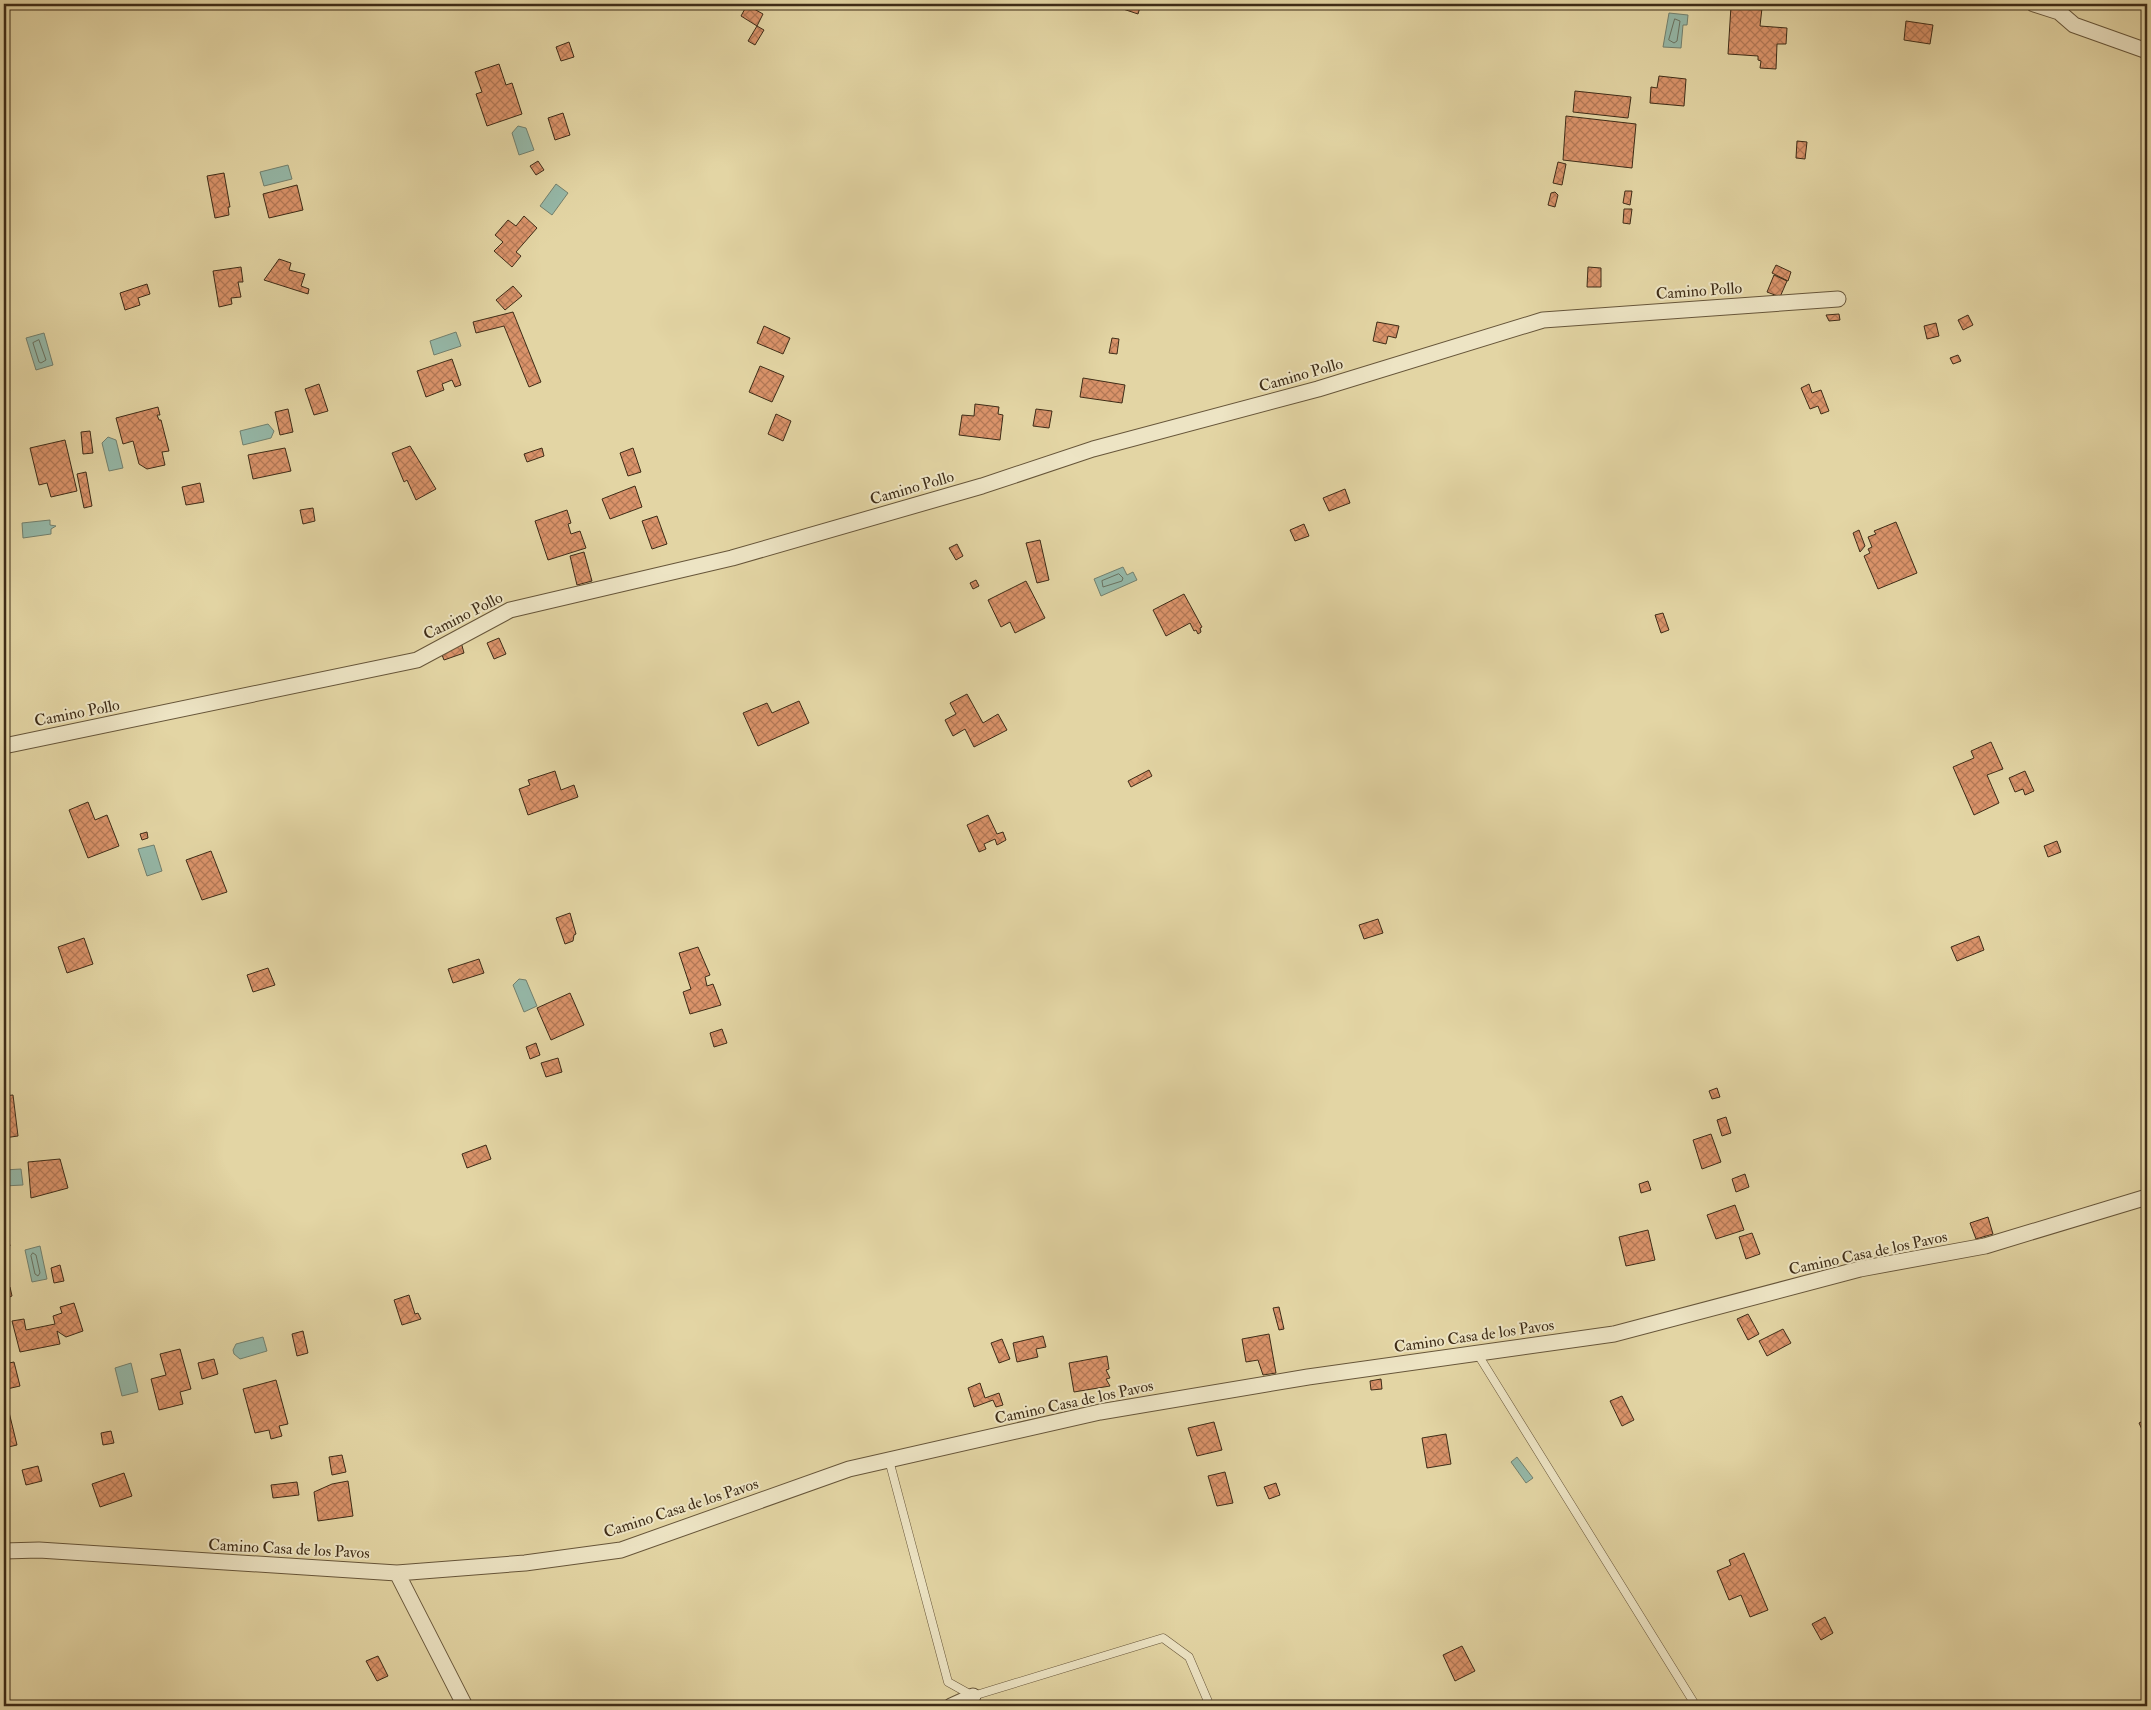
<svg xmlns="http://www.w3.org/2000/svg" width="2151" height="1710" font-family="'IM FELL Double Pica',serif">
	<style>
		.water { fill: #95b8a8; stroke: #72806e }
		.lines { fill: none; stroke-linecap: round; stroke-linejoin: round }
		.shore { stroke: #6a7260; stroke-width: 1 }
		.building { fill: url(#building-cross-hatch); stroke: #3e2c17 }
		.service-casing { stroke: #67563a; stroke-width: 9 }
		.minor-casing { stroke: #67563a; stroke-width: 17 }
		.service { stroke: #ede4c4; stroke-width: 8 }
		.minor { stroke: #ede4c4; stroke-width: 15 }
		.labels { text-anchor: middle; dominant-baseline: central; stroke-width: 4; stroke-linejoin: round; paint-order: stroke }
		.street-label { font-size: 16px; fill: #3e2c17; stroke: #ede4c4 }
	</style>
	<defs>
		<pattern id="building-cross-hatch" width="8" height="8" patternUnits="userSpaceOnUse" patternTransform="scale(1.25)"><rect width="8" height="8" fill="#da936a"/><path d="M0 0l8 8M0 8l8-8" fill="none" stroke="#b27856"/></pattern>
	</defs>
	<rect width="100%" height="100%" fill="#e3d5a4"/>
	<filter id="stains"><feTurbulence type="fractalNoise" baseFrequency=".004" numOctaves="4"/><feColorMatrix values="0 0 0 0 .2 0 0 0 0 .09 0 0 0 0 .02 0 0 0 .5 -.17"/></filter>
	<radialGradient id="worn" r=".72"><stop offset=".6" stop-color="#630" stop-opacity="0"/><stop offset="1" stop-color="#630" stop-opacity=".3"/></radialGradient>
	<path class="water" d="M1669 13 1688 15 1687 25H1683L1681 48 1663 47Z
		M518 126 526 128 534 150 519 155 512 133Z
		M288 165 292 179 264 186 260 172Z
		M556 184 568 193 552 215 540 206Z
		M456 332 461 346 434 355 430 341Z
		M44 333 53 365 36 370 26 338Z
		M268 424 274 431 271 438 243 445 240 431Z
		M108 437 116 440 123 468 109 471 102 443Z
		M50 520V525L56 526 51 529V534L23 538 22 523Z
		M1123 567 1127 575 1133 572 1137 580 1101 596 1094 579Z
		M154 845 162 871 147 876 138 849Z
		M519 979 526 980 537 1006 524 1012 513 985Z
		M21 1169 23 1185 4 1186V1170Z
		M40 1246 47 1279 32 1282 25 1250Z
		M263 1337 267 1351 240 1359 234 1354 233 1350 236 1344Z
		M131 1363 138 1392 122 1396 115 1368Z
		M1517 1457 1533 1478 1526 1483 1511 1462Z"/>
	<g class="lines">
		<path class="shore" d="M1675 19 1680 21 1677 41 1674 43 1669 40Z
			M39 340 46 360 41 363 39 362 33 343Z
			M1119 574 1123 578 1122 581 1103 587 1102 581Z
			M33 1253 36 1255 40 1273 38 1276 35 1274 31 1256Z"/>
	</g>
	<path class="building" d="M1122 4H1141L1138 14 1120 8Z
		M747 5 763 14 757 26 741 16Z
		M1731 6 1762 8 1760 26 1787 28 1786 44H1777L1776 69 1760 68 1761 61 1758 60V56L1728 54Z
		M1906 21 1933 25 1930 44 1904 40Z
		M757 26 764 30 755 45 748 41Z
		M569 42 574 57 561 61 556 47Z
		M499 64 506 85 512 83 522 114 487 126 476 94 482 92 475 72Z
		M1659 76 1686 79 1684 106 1650 103 1651 87 1657 88Z
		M1575 91 1631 97 1628 118 1573 112Z
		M563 113 570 135 555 140 548 118Z
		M1566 116 1636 124 1632 168 1563 160Z
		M1797 141 1807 142 1805 159 1796 158Z
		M538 161 544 170 536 175 530 166Z
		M1558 162 1566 164 1562 185 1553 183Z
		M224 173 230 207H228L229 215 215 218 207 176Z
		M297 185 303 210 269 218 263 194Z
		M1625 191H1632L1630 205 1623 203Z
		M1555 192 1558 195 1555 207 1548 205 1551 193Z
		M1624 209H1632L1630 224 1623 223Z
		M524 216 537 228 516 252 521 256 512 267 494 251 503 242 495 235 508 220 516 226Z
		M279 259 291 263 289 270 305 274 301 286 309 289 308 294 264 280Z
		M1776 265 1791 272 1788 281 1772 273Z
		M241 267 243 282H238L241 297 231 298 232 304 219 307 213 271Z
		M1588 267 1601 268V287H1587Z
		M1774 275 1787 281 1780 297 1767 292Z
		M147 284 150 294 138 298 140 305 125 310 120 293Z
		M513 286 522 296 505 310 496 300Z
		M513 312 541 382 529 387 504 326 476 333 473 322Z
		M1839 314 1840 320 1829 321 1826 315Z
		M1968 315 1973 325 1963 330 1958 320Z
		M1377 322 1399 326 1396 338 1388 336 1386 344 1373 341Z
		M1936 323 1939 336 1927 339 1924 326Z
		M764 326 790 338 783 354 757 343Z
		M1112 338 1119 339 1117 354 1109 353Z
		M1958 355 1961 361 1953 364 1950 358Z
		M452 359 461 385 455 387 452 380 442 384 444 390 426 397 417 371Z
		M760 366 784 376 772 402 749 392Z
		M1083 378 1125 385 1122 403 1080 397Z
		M319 384 328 411 314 415 305 389Z
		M1809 384 1812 393 1821 390 1829 411 1821 414 1818 406 1810 409 1801 388Z
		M975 404 999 407 998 414 1003 415 1000 440 959 435 962 415 974 416Z
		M158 407 160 415H157L159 420H161L169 451 162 452 165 465 147 469 139 464 133 441 123 444 116 418Z
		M288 409 293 432 280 435 275 412Z
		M1036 409 1052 411 1049 428 1033 426Z
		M776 414 791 421 783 441 768 434Z
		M90 431 93 453 83 454 81 432Z
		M65 440 77 491 51 497 47 483 39 485 30 448Z
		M410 446 436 489 416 500 407 480 404 482 392 453Z
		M285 448 291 471 253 479 248 455Z
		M542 448 544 456 527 462 524 454Z
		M633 448 641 472 628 476 620 453Z
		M86 472 92 506 84 508 77 474Z
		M200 483 204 502 186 505 182 487Z
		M635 486 642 507 610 519 602 499Z
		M1345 489 1350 503 1329 511 1323 498Z
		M313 508 315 521 303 524 300 510Z
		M567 510 571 523 568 524 571 534 580 531 586 548 548 560 535 521Z
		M657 516 667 544 652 549 642 521Z
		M1896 522 1917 573 1878 589 1864 556 1870 553 1868 549 1872 547 1868 537 1876 534 1874 531Z
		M1304 524 1309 536 1295 541 1290 530Z
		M1859 530 1865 546 1860 552 1853 533Z
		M1040 540 1049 580 1037 583 1026 543Z
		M957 544 963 556 956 560 949 548Z
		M584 552 592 581 577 585 570 556Z
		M976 580 979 586 973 589 970 583Z
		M1026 581 1045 618 1015 633 1010 622 1001 627 988 600Z
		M1184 594 1202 627 1200 628 1201 632 1198 634 1196 630 1194 631 1190 623 1166 636 1153 610Z
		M1663 613 1669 630 1661 633 1655 615Z
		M499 638 506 654 494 659 487 643Z
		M461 642 464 653 444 660 440 650Z
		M967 694 983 723 998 714 1007 730 974 747 965 729 953 736 945 720 956 714 950 703Z
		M799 701 809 723 758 746 743 713 767 703 772 713Z
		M1991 742 2003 769 1987 775 1999 803 1974 815 1953 767 1974 758 1971 751Z
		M1149 770 1152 776 1131 787 1128 781Z
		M555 771 561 790 574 785 578 797 528 815 519 789 530 785 528 780Z
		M2025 771 2034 791 2025 795 2023 789 2015 792 2009 778Z
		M88 802 95 820 107 815 119 846 88 858 69 810Z
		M988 815 997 834 1003 832 1006 840 997 845 995 839 984 844 986 849 979 852 967 825Z
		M147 832 148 838 142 840 140 834Z
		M2057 841 2061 852 2048 857 2044 846Z
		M211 851 227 892 202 900 186 860Z
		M570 913 576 934 574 935 573 941 565 944 556 918Z
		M1378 919 1383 933 1364 939 1359 925Z
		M1979 936 1984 950 1957 961 1951 947Z
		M84 938 93 964 67 973 58 947Z
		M698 947 710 975 705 977 707 986 713 984 721 1005 690 1014 683 992 691 989 679 953Z
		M479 959 484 973 453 983 448 969Z
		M268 968 275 985 253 992 247 975Z
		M570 993 584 1025 551 1040 537 1008Z
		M722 1029 727 1043 714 1047 710 1033Z
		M536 1043 540 1055 530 1059 526 1047Z
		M558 1058 562 1072 546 1077 541 1063Z
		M1717 1088 1720 1097 1712 1099 1709 1091Z
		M13 1095 18 1136 4 1138V1096Z
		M1726 1117 1731 1133 1722 1136 1717 1120Z
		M1711 1134 1721 1162 1702 1169 1693 1140Z
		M486 1145 491 1159 467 1168 462 1154Z
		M60 1159 68 1188 31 1198 28 1162Z
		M1745 1174 1749 1187 1736 1192 1732 1179Z
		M1648 1181 1651 1190 1641 1193 1639 1184Z
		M1735 1205 1744 1230 1716 1239 1707 1215Z
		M1988 1217 1993 1234 1976 1239 1970 1223Z
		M1648 1230 1655 1260 1626 1266 1619 1237Z
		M1752 1233 1760 1254 1746 1259 1739 1237Z
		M8 1238 10 1246 4 1247V1239Z
		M60 1265 64 1281 54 1283 51 1268Z
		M10 1287 12 1296 7 1298 4 1288Z
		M409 1295 415 1314 418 1313 421 1319 402 1325 394 1300Z
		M74 1303 83 1331 66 1337 57 1331 60 1344 20 1352 12 1321 24 1319 26 1330 55 1324 53 1316 62 1313 60 1307Z
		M1279 1307 1284 1329 1279 1330 1273 1308Z
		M1748 1314 1759 1334 1748 1340 1737 1319Z
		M1783 1329 1791 1343 1767 1356 1759 1341Z
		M303 1331 308 1353 297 1356 292 1334Z
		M1269 1334 1276 1373 1263 1375 1258 1360 1246 1362 1242 1339Z
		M1043 1336 1046 1347 1036 1349 1038 1357 1017 1362 1013 1343Z
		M1002 1339 1010 1359 999 1363 991 1343Z
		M180 1349 191 1389 180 1392 183 1404 159 1410 151 1379 166 1375 160 1354Z
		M1107 1356 1109 1369 1106 1370 1110 1378 1106 1379 1110 1386 1074 1392 1069 1363Z
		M214 1359 218 1374 202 1379 198 1363Z
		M14 1362 20 1386 7 1389 4 1364Z
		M1381 1379 1382 1389 1371 1390 1370 1381Z
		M276 1380 288 1424 279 1426 282 1436 271 1439 269 1430 255 1433 243 1389Z
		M980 1383 985 1398 999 1393 1003 1405 996 1407 993 1400 974 1407 968 1388Z
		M1622 1396 1634 1420 1622 1426 1610 1401Z
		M8 1408 17 1445 4 1448V1410Z
		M2147 1419V1440L2139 1423Z
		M1214 1422 1222 1450 1197 1456 1188 1428Z
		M111 1431 114 1443 103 1445 101 1433Z
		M1446 1434 1451 1464 1427 1468 1422 1438Z
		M342 1455 346 1472 332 1475 329 1457Z
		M38 1466 42 1481 26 1485 22 1470Z
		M1225 1472 1233 1503 1217 1506 1208 1476Z
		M124 1473 132 1496 100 1507 92 1484Z
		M348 1481 353 1516 318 1521 314 1492 332 1484Z
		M297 1482 299 1495 273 1498 271 1485Z
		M1276 1483 1280 1495 1269 1499 1264 1487Z
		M1744 1553 1768 1610 1750 1617 1741 1595 1729 1600 1717 1571 1731 1565 1729 1560Z
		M1825 1617 1833 1633 1821 1640 1812 1624Z
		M1462 1646 1475 1671 1455 1681 1443 1655Z
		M378 1656 388 1676 377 1681 366 1661Z"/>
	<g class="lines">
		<g class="service-casing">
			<path id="service" d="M1477 1353 1696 1706
				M889 1460 948 1682 973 1696 1163 1638 1189 1657 1210 1706"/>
		</g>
		<g class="minor-casing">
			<path id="minor" d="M2034 4 2059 12 2074 25 2147 51
				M4 746 417 660 510 610 732 558 982 486 1093 449 1318 389 1543 320 1838 299
				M4 1551 39 1550 397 1573 525 1563 621 1550 849 1469 1100 1412 1308 1377 1614 1334 1860 1269 1985 1246 2147 1197
				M397 1573 465 1706
				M951 1706 973 1696"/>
		</g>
		<use href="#service" class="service"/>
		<use href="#minor" class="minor"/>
	</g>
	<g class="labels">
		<g class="street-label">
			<text transform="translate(1699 291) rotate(-4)">Camino Pollo</text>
			<text transform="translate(1301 375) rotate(-16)">Camino Pollo</text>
			<text transform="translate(912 488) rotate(-16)">Camino Pollo</text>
			<text transform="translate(463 616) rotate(-27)">Camino Pollo</text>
			<text transform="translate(77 713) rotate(-11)">Camino Pollo</text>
			<text transform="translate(1868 1253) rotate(-12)">Camino Casa de los Pavos</text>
			<text transform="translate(1474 1336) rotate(-8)">Camino Casa de los Pavos</text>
			<text transform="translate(1074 1402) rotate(-12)">Camino Casa de los Pavos</text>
			<text transform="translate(681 1508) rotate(-18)">Camino Casa de los Pavos</text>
			<text transform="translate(289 1549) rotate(3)">Camino Casa de los Pavos</text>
		</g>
	</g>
	<rect width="2151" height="1710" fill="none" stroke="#e3d5a4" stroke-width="20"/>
	<rect x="5" y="5" width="2141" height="1700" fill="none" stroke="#3e2c17" stroke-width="2.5"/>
	<rect x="10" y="10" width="2131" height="1690" fill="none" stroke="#3e2c17"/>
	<rect width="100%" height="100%" filter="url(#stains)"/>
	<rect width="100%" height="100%" fill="url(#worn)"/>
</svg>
